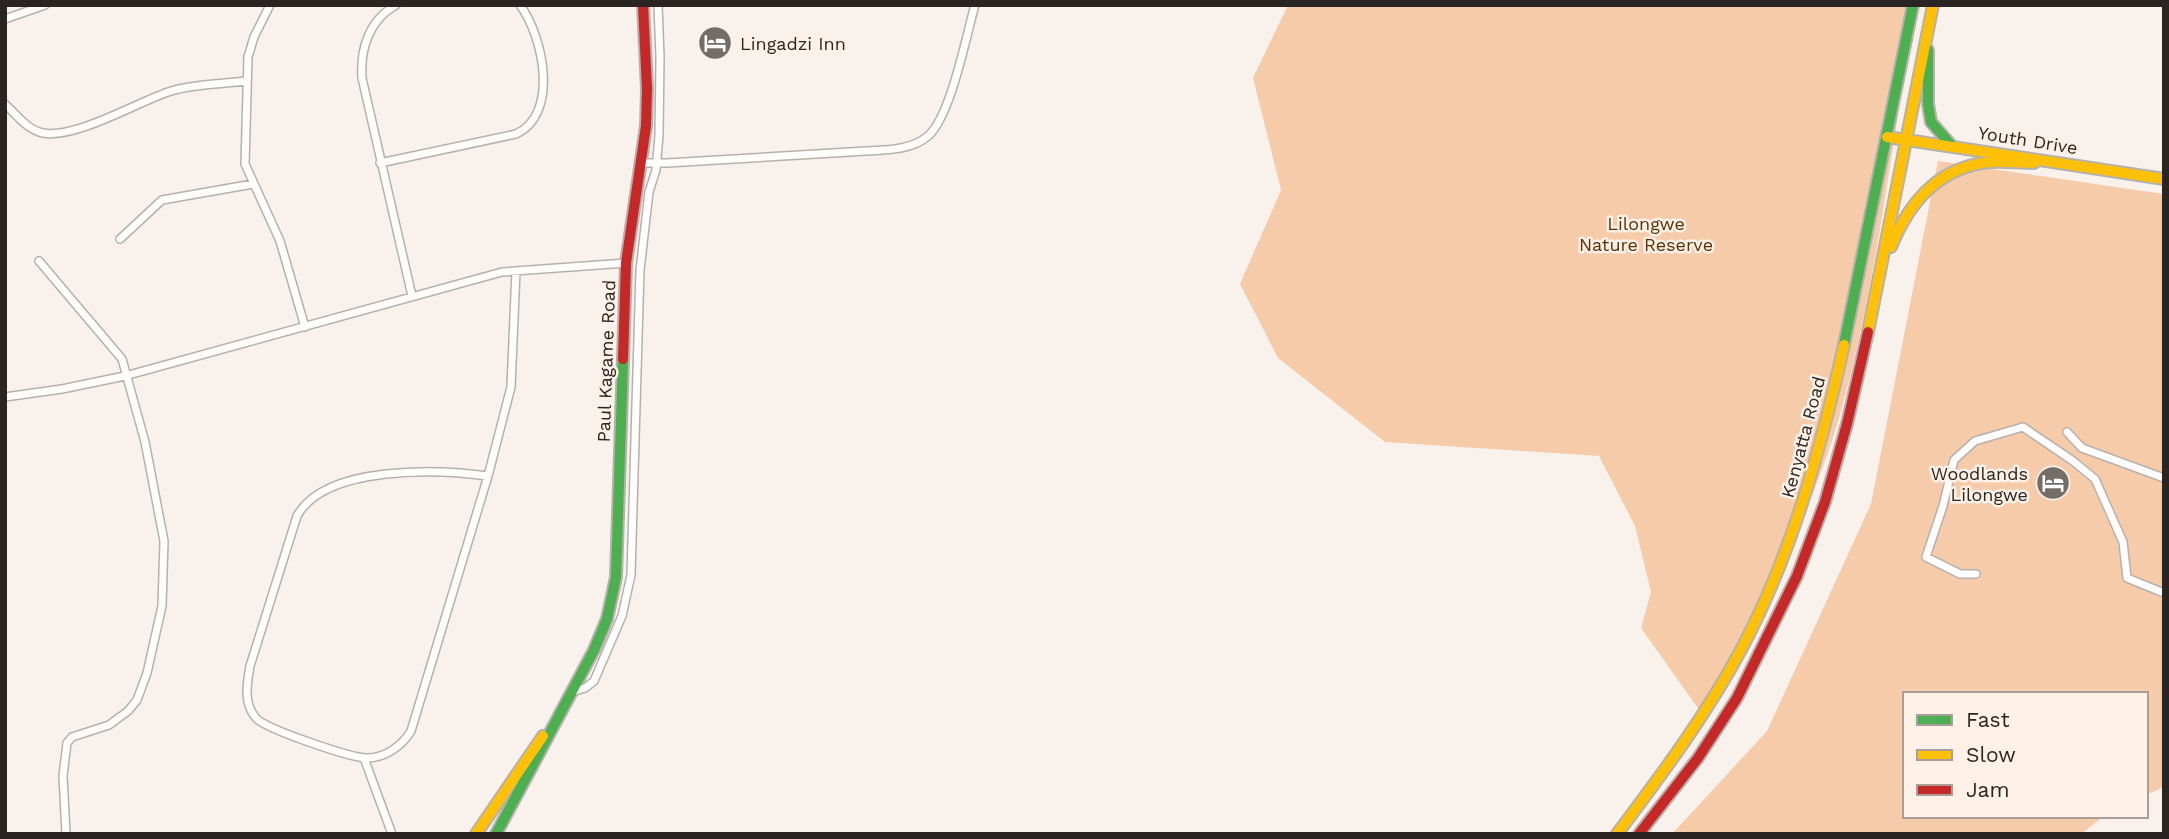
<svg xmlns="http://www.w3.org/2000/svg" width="2169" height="839" font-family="'Work Sans',sans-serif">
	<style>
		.forest { fill: #f6cbaa }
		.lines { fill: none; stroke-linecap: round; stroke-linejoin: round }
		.street-casing { stroke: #b6b1ac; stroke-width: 10 }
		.fast-casing { stroke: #b6b1ac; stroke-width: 14 }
		.slow-casing { stroke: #b6b1ac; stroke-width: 14 }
		.jam-casing { stroke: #b6b1ac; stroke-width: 14 }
		.street { stroke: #fefdfc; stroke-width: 7 }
		.fast { stroke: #4caf50; stroke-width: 10 }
		.slow { stroke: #ffc107; stroke-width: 10 }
		.jam { stroke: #c62828; stroke-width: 10 }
		.labels { text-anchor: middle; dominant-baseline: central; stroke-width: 5; stroke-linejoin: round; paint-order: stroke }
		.poi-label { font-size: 18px; fill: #2a2522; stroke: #fef1e7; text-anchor: start }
		.street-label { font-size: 18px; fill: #2a2522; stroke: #fef1e7 }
		.park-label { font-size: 18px; fill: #5d3002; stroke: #fef1e7 }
	</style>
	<rect width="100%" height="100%" fill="#f9f2ec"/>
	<path class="forest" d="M1288 5H1915C1892 143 1877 284 1839 418 1808 524 1754 620 1705 718L1641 628 1651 592 1635 526 1599 456 1385 442 1278 358 1240 284 1281 190 1253 78Z
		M1938 161 2164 194V787L2146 795V694H1905V816H2104L2081 834H1672L1767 731 1871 504Z"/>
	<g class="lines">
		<g class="street-casing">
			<path id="street" d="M270 5 254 37 248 57 245 164 280 241 305 327
				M396 5C369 20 360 49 362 78L412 296
				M5 19 45 5
				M5 104C16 114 27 130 43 133 76 139 137 102 171 91 194 84 222 84 246 81
				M380 163 516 134C560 114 543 36 520 5
				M641 163H667L866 151C886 150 912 150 928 136 951 116 966 36 975 5
				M120 239 162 200 253 184
				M39 261 122 359 145 442 164 541 162 606 147 673 137 700 128 711 109 725 72 737 67 743 63 776 66 834
				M5 397 62 389 125 376 502 272 626 263
				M2067 432 2082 448 2164 478
				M488 476C437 469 325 465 297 516L250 666C247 684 243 703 256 718 266 729 351 758 367 758 385 758 402 746 411 731L488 476 511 387 516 271
				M1976 574H1960L1926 557 1943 506 1954 460 1975 441 2023 427 2073 461 2095 479 2123 542 2127 578 2164 593
				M572 692 585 688 594 681 622 616 631 575 640 270 649 192 656 170 659 135 660 57 658 5
				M364 758 392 834"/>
		</g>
		<g class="fast-casing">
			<path id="fast" d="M1928 50V104L1931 122 1951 145
				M1844 345 1913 5
				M496 834 594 650 607 619 616 577 623 359"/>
		</g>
		<g class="slow-casing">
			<path id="slow" d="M1887 137 2164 179
				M1891 247C1909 202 1939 167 1990 162 2004 161 2019 163 2034 163
				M1868 332 1933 5
				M476 834 543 736
				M1617 834C1662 774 1707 714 1742 648 1792 554 1821 448 1844 345"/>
		</g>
		<g class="jam-casing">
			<path id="jam" d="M623 359 626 263 646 126 647 89 643 5
				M1639 834 1698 758 1737 698 1797 576 1825 502 1847 424 1868 332"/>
		</g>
		<use href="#street" class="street"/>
		<use href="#fast" class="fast"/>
		<use href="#slow" class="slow"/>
		<use href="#jam" class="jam"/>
	</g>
	<defs>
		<g id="hotel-disc" transform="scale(1.75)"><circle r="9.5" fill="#726d69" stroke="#fef1e7"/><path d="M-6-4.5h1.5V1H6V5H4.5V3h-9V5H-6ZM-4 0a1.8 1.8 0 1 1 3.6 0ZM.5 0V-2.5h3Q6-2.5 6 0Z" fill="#fff"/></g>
	</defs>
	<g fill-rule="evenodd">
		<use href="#hotel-disc" x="715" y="43"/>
		<use href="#hotel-disc" x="2053" y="483"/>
	</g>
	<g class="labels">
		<g class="poi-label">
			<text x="740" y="43">Lingadzi Inn</text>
			<text x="2028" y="473" text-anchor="end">Woodlands<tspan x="2028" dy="21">Lilongwe</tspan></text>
		</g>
		<g class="street-label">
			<text transform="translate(2028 140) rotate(9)">Youth Drive</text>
			<text transform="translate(606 361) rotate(-88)">Paul Kagame Road</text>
			<text transform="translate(1803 437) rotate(-75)">Kenyatta Road</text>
		</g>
		<g class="park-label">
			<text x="1646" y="223">Lilongwe<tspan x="1646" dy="21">Nature Reserve</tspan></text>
		</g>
	</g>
	<rect width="2169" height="839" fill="none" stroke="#2a2522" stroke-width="14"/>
	<rect x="1903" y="692" width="245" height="126" fill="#fef1e7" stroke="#a99f98" stroke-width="2"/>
	<rect x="1917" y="715" width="35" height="10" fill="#4caf50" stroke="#a99f98" stroke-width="2"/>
	<text x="1966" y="727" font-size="21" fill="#2a2522">Fast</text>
	<rect x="1917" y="750" width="35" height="10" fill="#ffc107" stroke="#a99f98" stroke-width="2"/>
	<text x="1966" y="762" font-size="21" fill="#2a2522">Slow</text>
	<rect x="1917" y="785" width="35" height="10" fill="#c62828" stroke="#a99f98" stroke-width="2"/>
	<text x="1966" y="797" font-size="21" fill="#2a2522">Jam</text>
</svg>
